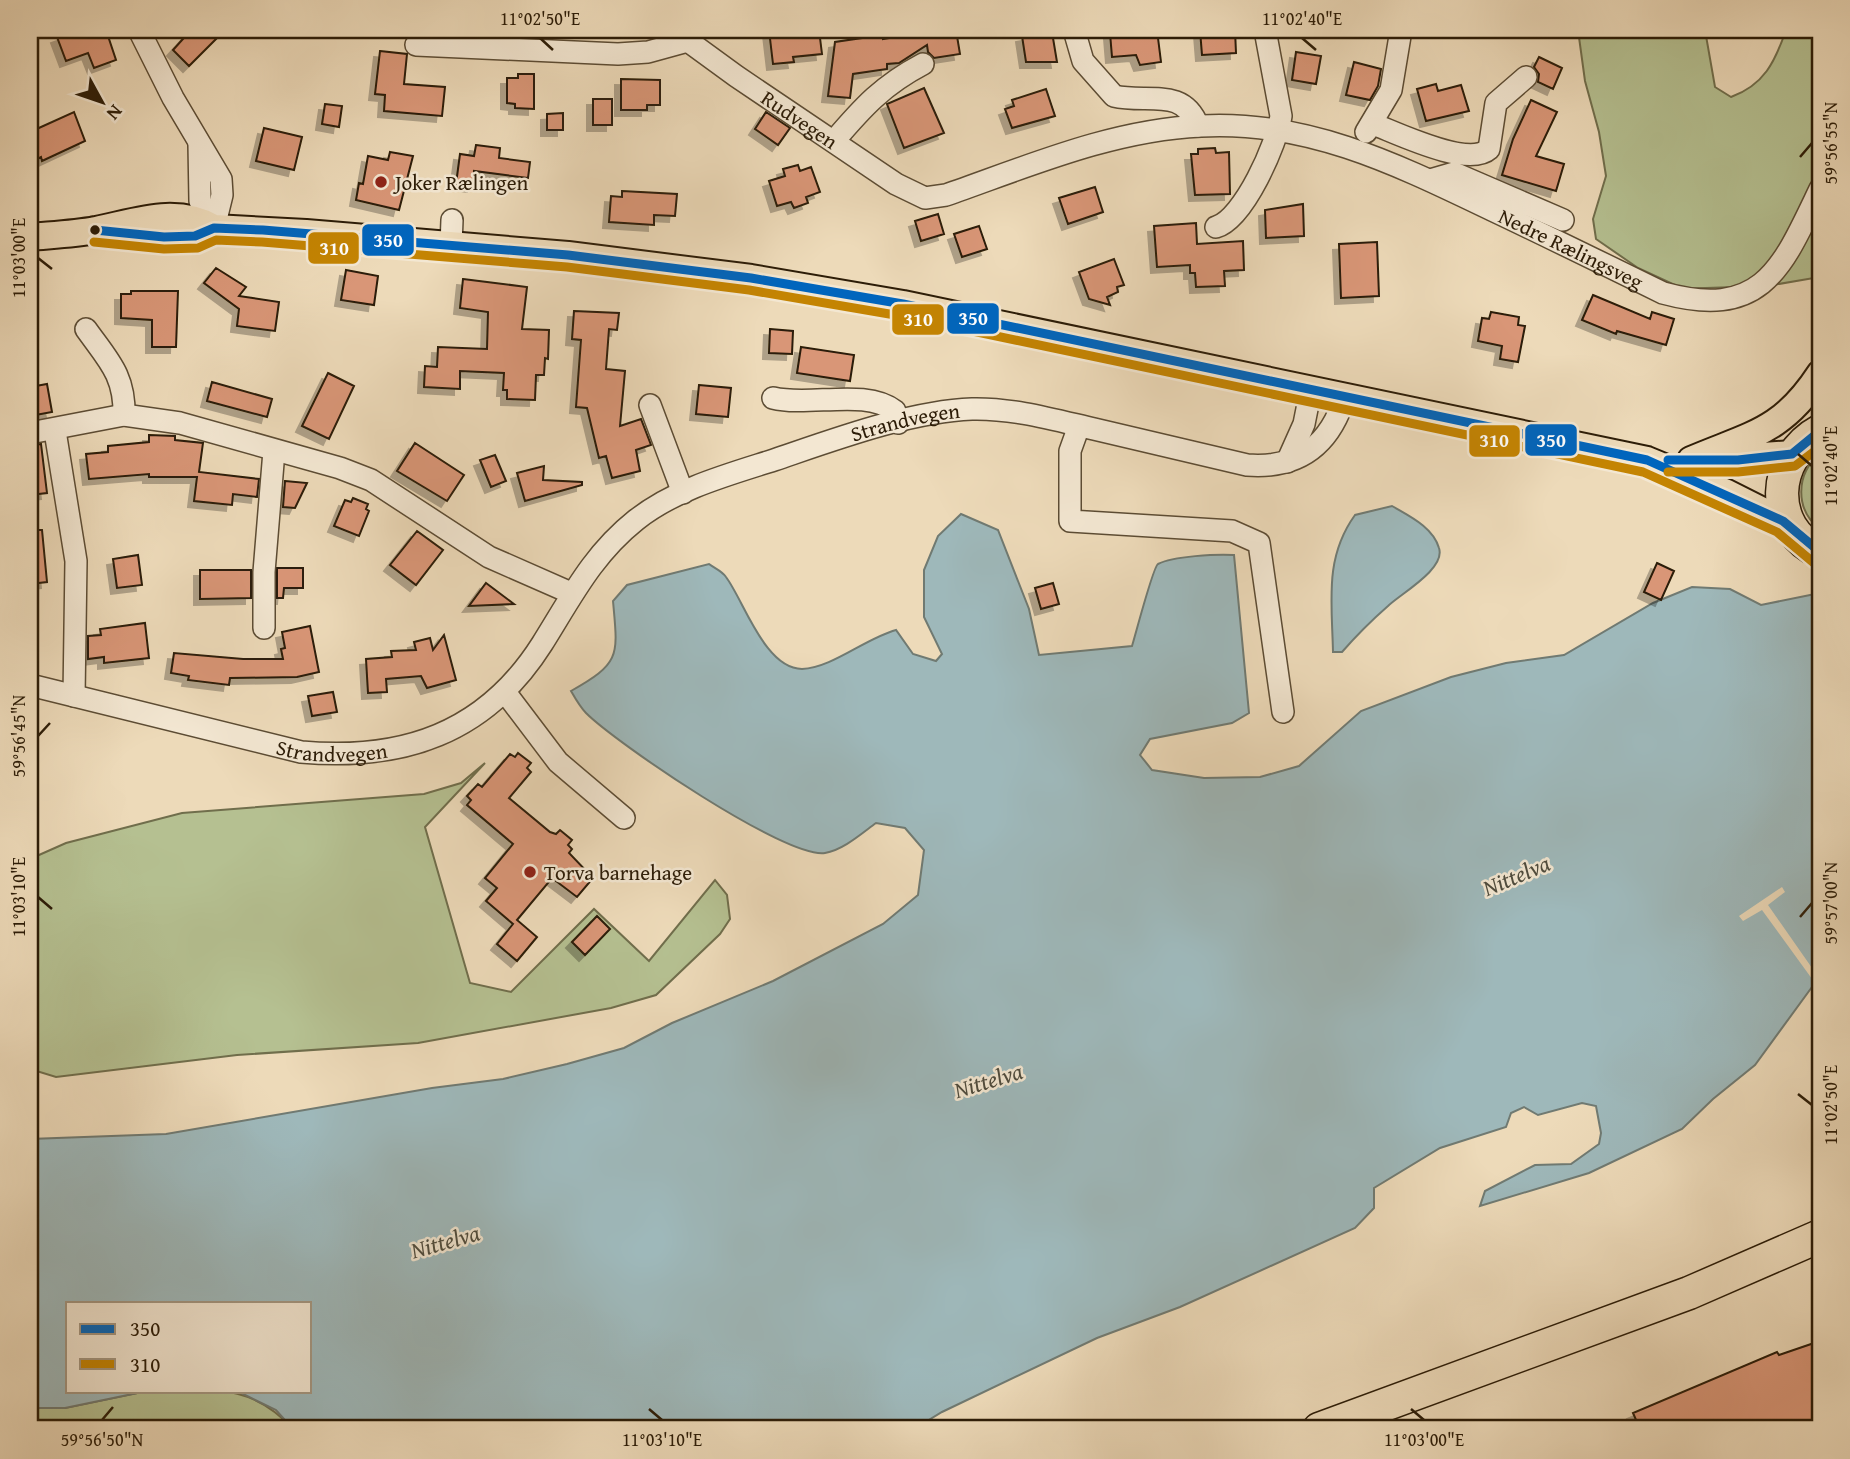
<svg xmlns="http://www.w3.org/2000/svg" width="1850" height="1459" font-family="'Gentium Book Plus',serif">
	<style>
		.green { fill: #b5c091; stroke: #706e4c; stroke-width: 2 }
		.water { fill: #9eb8ba; stroke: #707a72; stroke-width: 2 }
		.pier { fill: #eddab9 }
		.building { fill: #d99677; stroke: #2c1c07; stroke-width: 2; filter: url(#shadow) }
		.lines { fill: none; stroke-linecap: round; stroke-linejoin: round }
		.minor-casing { stroke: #5c4c34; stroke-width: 24 }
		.major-casing { stroke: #2c1c07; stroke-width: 30 }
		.highway-casing { stroke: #2c1c07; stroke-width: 35 }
		.minor { stroke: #f3e7d2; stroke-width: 21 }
		.major { stroke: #eddab9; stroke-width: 26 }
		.highway { stroke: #eddab9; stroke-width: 32 }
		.bus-1-casing { stroke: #f3e7d2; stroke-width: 14 }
		.bus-2-casing { stroke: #f3e7d2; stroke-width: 14 }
		.bus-1 { stroke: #0065bd; stroke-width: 9 }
		.bus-2 { stroke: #c48402; stroke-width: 9 }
		.ticks { fill: none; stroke: #2c1c07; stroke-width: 2.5 }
		.poi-dot { fill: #8f2418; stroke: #f3e7d2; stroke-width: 2.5 }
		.bus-dot { fill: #2c1c07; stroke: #f3e7d2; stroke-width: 2.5 }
		.labels { text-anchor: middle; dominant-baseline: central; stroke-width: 5; stroke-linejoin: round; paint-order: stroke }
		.street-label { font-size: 21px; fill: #2c1c07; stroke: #f3e7d2 }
		.poi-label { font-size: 21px; fill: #2c1c07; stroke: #f3e7d2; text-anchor: start }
		.water-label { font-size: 23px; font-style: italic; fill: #4e4b3d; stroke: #f3e7d2 }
		.line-badge { stroke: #f3e7d2; stroke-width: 2.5 }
		.badge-label { font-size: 19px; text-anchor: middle; font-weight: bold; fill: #fff }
		.neatline { fill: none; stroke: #2c1c07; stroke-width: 2.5 }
		.ticks-label { font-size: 18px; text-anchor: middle; fill: #2c1c07 }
	</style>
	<defs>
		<filter id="shadow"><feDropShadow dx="-6" dy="6" stdDeviation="0" flood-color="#0004"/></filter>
	</defs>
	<rect width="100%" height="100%" fill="#eddab9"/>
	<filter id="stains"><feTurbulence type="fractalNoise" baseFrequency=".00286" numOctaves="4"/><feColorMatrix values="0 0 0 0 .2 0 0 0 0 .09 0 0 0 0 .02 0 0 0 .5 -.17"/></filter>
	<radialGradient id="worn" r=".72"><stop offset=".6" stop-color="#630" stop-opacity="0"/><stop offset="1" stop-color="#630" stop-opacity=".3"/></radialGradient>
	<path class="green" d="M1578 30H1705L1715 87 1731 97C1764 85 1775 62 1786 30H1820V277L1767 286 1675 289 1677 286 1638 268 1596 239 1593 219 1606 176 1599 132 1585 81Z
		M1820 454V529C1795 510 1795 474 1820 454Z
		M485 763 425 827 470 983 511 992 594 909 649 961 715 880 727 895 730 919 720 934 656 995 611 1008 418 1043 237 1055 56 1077 30 1069V859L66 843 182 813 424 794 461 783Z
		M147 1391C207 1391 249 1380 293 1429H30V1408H65Z"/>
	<path class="water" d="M1392 506C1409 516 1433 527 1439 548 1446 569 1400 594 1388 606 1372 620 1356 636 1342 652H1333C1332 602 1324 558 1355 515Z
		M961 514 998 530 1029 609 1039 655 1132 646C1136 633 1153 567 1158 564 1173 556 1217 554 1234 555L1249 713 1232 723 1150 739 1140 755 1152 770 1204 778 1260 777 1299 766 1361 711 1451 677 1506 663 1564 655 1653 603 1692 587 1730 589 1761 605 1820 593V976L1755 1065 1713 1099 1682 1129 1589 1173 1480 1206 1485 1191 1535 1165 1571 1164 1599 1144 1601 1133 1596 1106 1582 1103 1538 1115 1524 1107 1511 1113 1506 1127 1440 1148 1374 1188V1208L1355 1228 1180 1307 1097 1338 942 1412 914 1429H293L276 1410 237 1391H310V1303H68V1391H147L65 1408H30V1139L166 1134 432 1088 503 1079 567 1064 624 1048 672 1023 773 981 883 924 918 895 924 850 905 828 876 823C861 834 843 850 825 853 786 859 616 743 586 713 580 707 575 698 571 691 621 663 618 656 613 601L627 585 709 564C714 568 722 571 726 577 744 601 765 669 802 669 832 668 866 638 896 630L913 654 936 661 942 654 924 617V570L938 536Z"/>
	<path class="pier" d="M1782 887 1785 892 1768 905 1819 978 1815 983 1762 910 1743 921 1739 916Z"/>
	<path class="building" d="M77 30H106L116 60 94 68 88 53 66 61 57 37Z
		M191 30H225L189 66 173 50Z
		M769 30H819L822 54 793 57 794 62 773 64Z
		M925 30H956L960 54 934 58 928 52 927 45 899 63 887 64V69L853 74 850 98 828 96 835 42 883 35V39L925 32Z
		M1157 30 1161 62 1140 65 1136 55 1112 57 1110 33Z
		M1200 30H1235L1236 53 1202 55Z
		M1044 32H1052L1057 62H1026L1022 36Z
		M380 51 407 54 404 84 445 87 442 116 384 111 385 95 375 94Z
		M1296 52 1321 56 1316 84 1292 80Z
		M1539 57 1562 68 1553 89 1538 82 1539 74 1534 67Z
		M1354 62 1381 69 1378 86 1370 100 1346 95Z
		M518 74H534V109L515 108V104L507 103V78H518Z
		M621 79 660 80V105H647V110H621Z
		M1436 84 1438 91 1461 85 1469 111 1426 121 1417 89Z
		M924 88 944 133 904 148 887 104Z
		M1046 89 1055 116 1012 128 1005 109 1014 106 1012 100Z
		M593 99H612V125H593Z
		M1531 100 1557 112 1536 156 1564 164 1556 191 1502 175 1513 139Z
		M325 104 342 106 339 127 322 124Z
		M74 112 85 141 42 161 41 157 30 163V132Z
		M766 112 790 128 778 145 755 129Z
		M563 113V130H547V114Z
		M264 128 302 137 294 170 256 161Z
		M476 145 500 148 499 158 530 162 528 178 474 171 473 186 456 184 460 154 474 156Z
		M1215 148 1216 153 1229 152 1230 194 1195 195 1191 154H1198V149Z
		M390 152 413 156 399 210 356 200 359 183 363 184 368 156 388 160Z
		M798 165 800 171 811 167 820 192 806 197 808 203 794 208 791 202 777 206 769 181 785 176 783 169Z
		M1095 187 1103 212 1068 224 1059 198Z
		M622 191 677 194 675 216 654 215V225L609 222 611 196 622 197Z
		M1303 204 1304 236 1266 238 1265 210Z
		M938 214 944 234 921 241 915 221Z
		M1196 223 1197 244 1243 241 1244 270 1224 271 1225 286 1196 287 1195 273H1190V265L1157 267 1154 226Z
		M979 226 987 249 962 257 954 234Z
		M1377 242 1379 296 1341 298 1339 244Z
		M1114 259 1124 285 1117 287 1118 292 1107 297 1110 305 1089 299 1079 272Z
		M216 268 246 287 239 296 279 302 275 331 237 326 239 309 204 283Z
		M346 270 378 276 374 305 341 300Z
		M463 279 527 287 522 329 549 330 548 359 545 358 544 375H536L535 400 507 399V390H503L504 373 460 371V389L424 387 425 366 437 367 438 347 487 349 488 312 460 308Z
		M131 291H178L176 347H152V320L121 318V294H131Z
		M1593 295 1650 319 1652 312 1674 319 1666 345 1617 331 1616 334 1582 320Z
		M574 311 619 313 617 330 609 329 606 369 625 371 620 426 641 419 651 445 636 450 640 471 612 478 606 456 599 458 587 408 576 407 581 340 572 339Z
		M1491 312 1519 317 1518 325 1525 326 1518 362 1500 359 1502 346 1478 341 1482 318 1489 319Z
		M770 329 793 331 792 354 769 353Z
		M801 347 854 355 850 381 797 373Z
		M328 373 354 386 329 439 302 426Z
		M212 382 272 399 267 417 207 401Z
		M47 384 52 412 30 416V387Z
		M699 385 731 388 728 417 696 414Z
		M149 435 175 436V440L203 443 199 472 259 479 257 497 233 494 232 505 194 501 197 477H149V474L89 479 86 454 108 452V446L149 442Z
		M415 443 464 475 447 501 397 471Z
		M41 444 47 493 30 495V446Z
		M495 455 506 481 491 487 480 460Z
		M544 466 543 480 582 482V485L525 501 517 473Z
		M285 481 307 483 295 508 283 507Z
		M353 498 368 504 366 509 369 511 359 536 334 526 345 500 351 502Z
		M30 530H42L47 582 30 584Z
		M417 531 443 550 416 585 390 565Z
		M138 555 142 585 117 588 113 559Z
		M1657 563 1674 571 1661 600 1644 592Z
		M277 568H303V588H284L283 598H277Z
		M200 570H251V598L200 599Z
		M486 583 514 604 469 606Z
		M1053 583 1059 604 1041 609 1035 588Z
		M145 623 149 658 104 663V657L88 659V636L101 635 100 629Z
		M310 626 319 672 297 677 230 678 229 685 188 680 189 676 171 673 174 653 243 659H283L281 649 285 648 282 632Z
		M444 635 456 680 427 688 421 676 386 679 387 692 368 693 366 659 392 657 391 651 416 650 414 642 430 638 433 650Z
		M333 692 337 712 312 716 308 696Z
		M518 753 531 763 527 768 531 772 509 798 550 832 556 834 560 830 572 840 568 845 572 849 569 853 593 878 577 897 552 878 517 920 537 937 517 961 497 944 513 924 486 901 497 888 485 878 513 844 467 805 471 800 467 796 478 784 482 787 510 754 515 757Z
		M597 916 610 929 585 955 572 942Z
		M1820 1341V1429H1640L1633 1413 1777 1352 1779 1355Z"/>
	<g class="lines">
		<g class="minor-casing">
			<g id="minor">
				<path d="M139 30 173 98 221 179 222 195 214 228"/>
				<path id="s1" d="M682 30 688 41 736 76 896 184 925 198 946 195C1029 166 1112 130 1201 126 1308 120 1398 165 1492 210 1549 237 1606 265 1663 293 1763 320 1782 268 1820 189"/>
				<path d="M1074 30 1083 61 1114 96C1146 104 1183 86 1198 126"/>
				<path d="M416 45 618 54 648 52 688 41"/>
				<path d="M1373 124C1397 133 1468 168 1489 149L1496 103 1526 77"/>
				<path d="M1366 132 1391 90 1401 30"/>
				<path d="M834 141C863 107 883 85 923 64"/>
				<path d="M199 144 200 201 214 228"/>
				<path d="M1430 180 1454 173 1563 220"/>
				<path d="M1216 227C1244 219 1277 143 1281 116L1265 30"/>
				<path d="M451 245 452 220"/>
				<path d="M86 329C108 360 125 375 124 415"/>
				<path d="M773 398C809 407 866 388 895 411L898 423"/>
				<path d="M650 405 683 493"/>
				<path d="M1079 426 1070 451V521L1232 531 1259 543 1283 712"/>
				<path d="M55 431 76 561 74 696"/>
				<path d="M30 433 124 415 180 423 340 468 371 480 489 557 571 593"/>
				<path d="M1287 462 1304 424 1311 389"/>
				<path d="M264 628V572L274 451"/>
				<path id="s2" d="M30 685 301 752C402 761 485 734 542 644 571 598 592 555 636 520 675 489 727 475 774 460 833 440 911 411 972 409 1013 408 1055 420 1094 429 1145 441 1196 453 1247 465 1299 469 1330 445 1345 396"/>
				<path d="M505 692 558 762 624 818"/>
			</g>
		</g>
		<g class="major-casing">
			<path id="major" d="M95 230 164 237 195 236 214 228 306 233 568 255 751 278 903 304 1647 460 1727 493 1790 525
				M30 237C51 235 74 234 96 230 136 222 175 206 214 228
				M1691 460C1752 434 1782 432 1820 374
				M1707 460 1792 454"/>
		</g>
		<g class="highway-casing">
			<path id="highway" d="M1820 431C1772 457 1767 528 1820 552
				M1319 1429 1689 1293 1820 1236"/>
		</g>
		<use href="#minor" class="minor"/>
		<use href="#major" class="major"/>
		<use href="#highway" class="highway"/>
		<g class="bus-1-casing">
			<path id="bus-1" d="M95 230 164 237 195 236 214 228 263 230 568 255 751 278 903 304 1647 460 1783 521 1820 552
				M1668 460H1738L1792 454 1820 431"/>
		</g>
		<g class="bus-2-casing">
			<path id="bus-2" d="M94 242 164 249 198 248 216 240 262 242 567 267 749 290 901 316 1643 472 1777 532 1814 563
				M1668 472H1738L1795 466 1820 447"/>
		</g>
		<use href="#bus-1" class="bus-1"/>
		<use href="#bus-2" class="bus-2"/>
	</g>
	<path class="ticks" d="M540 38 553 50M1302 38 1316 50M1800 157 1812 143M38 258 52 269M1798 454 1812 466M38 736 50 723M38 897 52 909M1800 917 1812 903M1798 1094 1812 1105M649 1409 662 1420M1411 1409 1424 1420M102 1420 113 1407"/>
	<g class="poi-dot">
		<circle cx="381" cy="182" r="7"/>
		<circle cx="530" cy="872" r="7"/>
	</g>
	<circle class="bus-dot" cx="95" cy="230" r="6"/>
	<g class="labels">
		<g class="street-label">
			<text stroke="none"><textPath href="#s1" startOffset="149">Rudvegen</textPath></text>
			<text stroke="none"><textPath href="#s1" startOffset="978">Nedre Rælingsveg</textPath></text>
			<text stroke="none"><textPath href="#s2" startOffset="1004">Strandvegen</textPath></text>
			<text stroke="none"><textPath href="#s2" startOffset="310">Strandvegen</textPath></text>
		</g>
		<g class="poi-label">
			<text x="395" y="182">Joker Rælingen</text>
			<text x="544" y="872">Torva barnehage</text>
		</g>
		<g class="water-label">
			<text transform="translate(1516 875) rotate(-23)">Nittelva</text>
			<text transform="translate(988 1080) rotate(-17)">Nittelva</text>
			<text transform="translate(445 1241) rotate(-16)">Nittelva</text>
		</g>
	</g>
	<g class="line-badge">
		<rect x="361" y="223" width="54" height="34" rx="7" fill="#0065bd"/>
		<rect x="307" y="231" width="53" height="34" rx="7" fill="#c48402"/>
		<rect x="946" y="302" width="54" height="33" rx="7" fill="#0065bd"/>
		<rect x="891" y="303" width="54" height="33" rx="7" fill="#c48402"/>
		<rect x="1524" y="423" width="54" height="34" rx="7" fill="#0065bd"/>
		<rect x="1468" y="424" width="53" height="34" rx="7" fill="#c48402"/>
	</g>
	<g class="badge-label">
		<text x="388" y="247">350</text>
		<text x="334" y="255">310</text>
		<text x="973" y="325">350</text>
		<text x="918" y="326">310</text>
		<text x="1551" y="447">350</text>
		<text x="1494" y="447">310</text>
	</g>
	<rect width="1850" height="1459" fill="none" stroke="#eddab9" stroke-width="77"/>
	<rect x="66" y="1302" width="245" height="91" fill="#f3e7d2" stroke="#a39681" stroke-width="2"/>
	<rect x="80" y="1324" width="35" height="10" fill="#0065bd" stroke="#a39681" stroke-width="2"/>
	<text x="130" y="1336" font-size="21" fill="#2c1c07">350</text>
	<rect x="80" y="1359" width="35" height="10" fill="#c48402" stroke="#a39681" stroke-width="2"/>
	<text x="130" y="1372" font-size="21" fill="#2c1c07">310</text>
	<g transform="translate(102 102) rotate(130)" stroke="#f3e7d2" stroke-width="5" paint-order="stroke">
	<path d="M0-5L12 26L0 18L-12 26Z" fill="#2c1c07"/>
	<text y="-10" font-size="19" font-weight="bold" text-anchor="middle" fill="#2c1c07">N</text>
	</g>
	<rect x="38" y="38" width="1774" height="1382" class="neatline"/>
	<g class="ticks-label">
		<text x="540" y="25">11°02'50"E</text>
		<text x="1302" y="25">11°02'40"E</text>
		<text transform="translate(1831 143) rotate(-90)" y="6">59°56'55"N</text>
		<text transform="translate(19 258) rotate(-90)" y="6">11°03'00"E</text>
		<text transform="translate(1831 466) rotate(-90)" y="6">11°02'40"E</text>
		<text transform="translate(19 736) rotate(-90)" y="6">59°56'45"N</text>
		<text transform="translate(19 897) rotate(-90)" y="6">11°03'10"E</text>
		<text transform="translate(1831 903) rotate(-90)" y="6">59°57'00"N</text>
		<text transform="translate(1831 1105) rotate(-90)" y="6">11°02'50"E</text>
		<text x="102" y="1446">59°56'50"N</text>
		<text x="662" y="1446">11°03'10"E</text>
		<text x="1424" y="1446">11°03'00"E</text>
	</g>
	<rect width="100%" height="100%" filter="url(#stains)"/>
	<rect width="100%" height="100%" fill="url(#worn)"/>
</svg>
